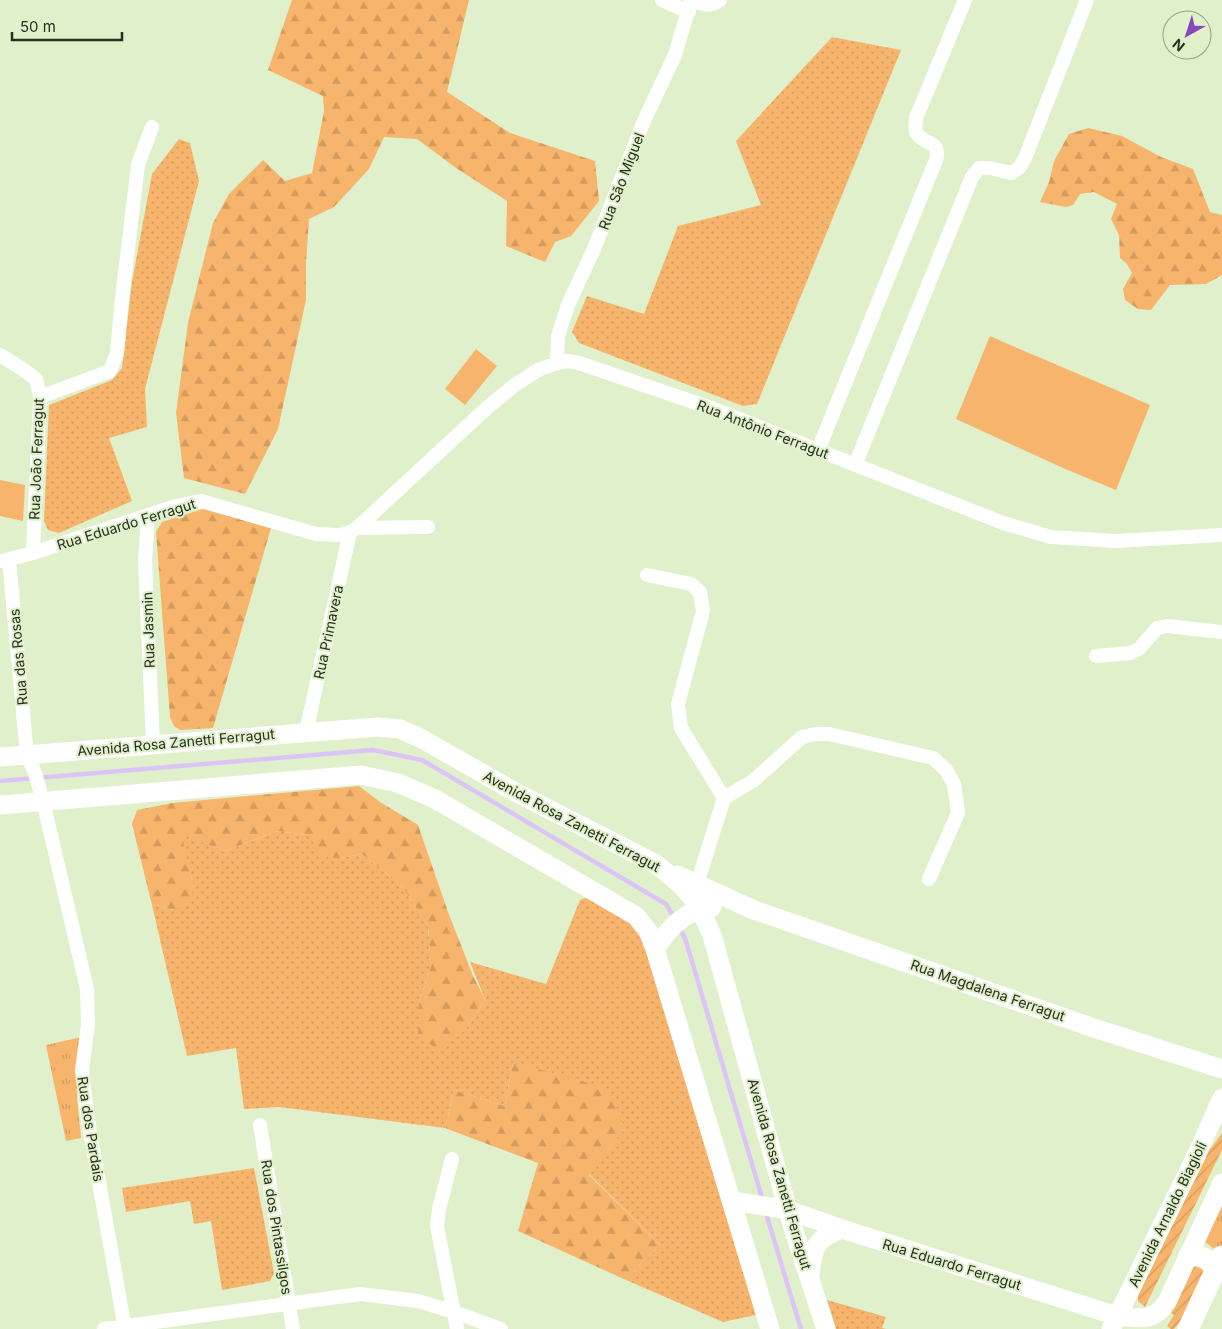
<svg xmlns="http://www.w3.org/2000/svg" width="1222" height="1329" font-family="Inter,sans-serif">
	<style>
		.grass { fill: url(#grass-dots) }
		.forest { fill: url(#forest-firs) }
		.park { fill: url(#park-tufts) }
		.garden { fill: url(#garden-furrows) }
		.pitch { fill: #f7b46c }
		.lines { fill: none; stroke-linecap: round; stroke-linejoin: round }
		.stream { stroke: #ddc4f7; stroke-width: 4.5 }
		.street { stroke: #fff; stroke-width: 14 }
		.secondary { stroke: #fff; stroke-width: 19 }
		.primary { stroke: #fff; stroke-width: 21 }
		.labels { text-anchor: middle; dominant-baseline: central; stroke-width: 4; stroke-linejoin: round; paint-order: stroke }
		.street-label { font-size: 14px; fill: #282e20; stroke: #dff0cb }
	</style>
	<defs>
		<pattern id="grass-dots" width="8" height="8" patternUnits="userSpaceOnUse" patternTransform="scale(1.25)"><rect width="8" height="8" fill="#f7b46c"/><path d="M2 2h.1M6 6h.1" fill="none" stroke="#d49b5d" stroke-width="1.8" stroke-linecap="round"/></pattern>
		<pattern id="forest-firs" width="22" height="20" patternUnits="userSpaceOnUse" patternTransform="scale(1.25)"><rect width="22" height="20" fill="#f7b46c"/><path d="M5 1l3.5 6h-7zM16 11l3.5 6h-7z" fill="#d49b5d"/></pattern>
		<pattern id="park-tufts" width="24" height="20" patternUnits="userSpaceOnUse" patternTransform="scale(1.25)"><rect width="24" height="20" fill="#f7b46c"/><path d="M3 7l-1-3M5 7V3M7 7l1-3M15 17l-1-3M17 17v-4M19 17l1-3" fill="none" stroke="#d49b5d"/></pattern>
		<pattern id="garden-furrows" width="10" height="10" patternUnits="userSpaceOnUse" patternTransform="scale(1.25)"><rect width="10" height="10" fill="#f7b46c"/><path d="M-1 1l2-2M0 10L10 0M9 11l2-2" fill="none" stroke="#d49b5d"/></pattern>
	</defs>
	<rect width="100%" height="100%" fill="#dff0cb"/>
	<path class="grass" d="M832 37 901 50 757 404 743 406 579 343 572 332 587 296 644 314 678 226 761 205 736 141Z
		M179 139 190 143 199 181 145 389 147 427 109 438 132 501 59 533 48 530 44 521 49 405 112 380 122 368 132 282 152 174Z
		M277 831 308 835 341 858 362 854 401 885 428 925 431 966 419 1003 438 1049C463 1036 471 1023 485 999L470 962 546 984 580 900 589 897 630 923 642 938 756 1315 723 1322 626 1280 660 1245 589 1174 625 1128 513 1062 505 1106 454 1090 445 1128 279 1107 244 1109 236 1048 187 1056 152 905 174 910 194 888 180 833 225 851Z
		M254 1168 274 1273 270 1281 222 1290 211 1221 194 1224 190 1201 126 1212 122 1188Z
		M827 1300 886 1317 882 1328 886 1329H836Z"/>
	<path class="forest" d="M292 0H469L447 92 510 133 595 161 599 201 571 236 555 242 545 262 506 246 507 201 456 168 417 139 384 137 369 169 334 207 309 219 306 263V300L278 429 245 494 184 478 176 413 188 323 213 223 229 194 263 160 285 181 312 173 324 111 323 96 268 70Z
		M1088 128 1122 136 1161 157 1193 169 1210 212 1222 215V275L1206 284 1170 285 1151 310 1138 309 1125 300 1123 289 1132 273 1127 264 1120 258 1119 235 1111 219 1117 204 1094 192 1080 194 1073 205 1066 207 1040 202 1049 182 1054 161 1069 134Z
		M206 508 271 528 213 728 180 730 174 726 170 717 156 532 162 522Z
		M359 786 380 802 418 825 448 912 473 976 485 999C471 1023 463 1036 438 1050L418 1035 419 1003 431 966 428 925 401 885 362 854 341 858 323 857 308 835 277 831 225 851 181 834 194 888 190 903 174 910 152 905 132 824 137 810 172 803Z
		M513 1062 607 1088 625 1128 589 1175 660 1245 626 1280 518 1231 538 1163 445 1128 454 1090 505 1106Z"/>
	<path class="park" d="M82 1037 77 1097 81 1138 66 1141 46 1045Z
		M1222 1204V1246L1213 1248 1205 1242 1206 1237Z"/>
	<path class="garden" d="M1222 1133V1150L1145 1307 1138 1301V1293L1207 1147 1211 1148Z
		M1196 1264 1205 1272 1182 1320 1174 1329H1171L1167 1326 1174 1315 1170 1312 1189 1271Z"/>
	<path class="pitch" d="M990 336C1043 360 1097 381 1150 405L1116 490 1063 468 956 419Z
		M476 349 497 366 465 405 445 389Z
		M0 480 25 485 23 521 0 516Z"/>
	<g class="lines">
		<path class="stream" d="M0 781 373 750 422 760 666 904 675 919
			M678 926 685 938 763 1201
			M765 1210 801 1329"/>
		<path class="street" d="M662 0 689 12
			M691 0C703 4 709 8 720 0
			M0 355 21 368 36 379 40 397 33 553
			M557 363 558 336 568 305 594 249 643 123 675 55 691 0
			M40 397 110 371 117 353 122 298 138 165 152 127
			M818 450 936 160C941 140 926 146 917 134 914 130 916 123 916 118L965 0
			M855 465 972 177 979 168H990L1011 173 1019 168 1025 158 1087 0
			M148 516 145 560 153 744
			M357 528 489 406 516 384 540 369 557 363 568 361 579 363 711 408 1003 523 1051 537 1116 541 1222 535
			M9 560 27 755 35 773 43 801 87 989 88 1025 82 1070 88 1120 125 1329
			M2 561 33 553 176 506 201 501 316 534 338 535 350 532 357 528 428 527
			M647 575 691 584 700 592 703 611 678 704 681 728 724 798
			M1096 656 1131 653 1140 648 1157 628 1167 626 1222 632
			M306 732 350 532
			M698 892 697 884 724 798 753 781 802 737 815 734H829L933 758 946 770 954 784 958 813 929 879
			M260 1125 293 1329
			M452 1159 439 1209 437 1226 457 1329
			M104 1329 360 1294 418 1301 454 1312 501 1329"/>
		<path class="secondary" d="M0 757 378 727 400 729 422 739 517 793 654 863C687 887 696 899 712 935L792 1225 826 1329
			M0 805 361 775 398 783 435 799 636 916 648 931 655 949 770 1329
			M677 875 754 910 1091 1027 1222 1069
			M655 949C669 928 686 909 712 907
			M733 1201 788 1210 842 1229 1117 1316C1139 1318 1153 1323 1167 1302L1222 1183
			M810 1274C814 1246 814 1240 842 1229
			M1111 1329 1197 1154 1222 1098"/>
		<path class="primary" d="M1189 1255C1201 1256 1209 1258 1216 1269
			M1188 1329 1222 1256"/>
	</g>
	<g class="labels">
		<g class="street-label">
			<text transform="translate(621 181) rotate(-69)">Rua São Miguel</text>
			<text transform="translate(763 429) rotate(21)">Rua Antônio Ferragut</text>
			<text transform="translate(36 459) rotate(-88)">Rua João Ferragut</text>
			<text transform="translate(126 524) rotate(-17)">Rua Eduardo Ferragut</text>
			<text transform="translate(148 630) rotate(-92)">Rua Jasmin</text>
			<text transform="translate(328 632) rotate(-78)">Rua Primavera</text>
			<text transform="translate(18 657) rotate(-95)">Rua das Rosas</text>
			<text transform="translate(176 742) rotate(-5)">Avenida Rosa Zanetti Ferragut</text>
			<text transform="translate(572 821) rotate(28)">Avenida Rosa Zanetti Ferragut</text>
			<text transform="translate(988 990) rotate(19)">Rua Magdalena Ferragut</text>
			<text transform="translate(91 1129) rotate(81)">Rua dos Pardais</text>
			<text transform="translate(780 1174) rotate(74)">Avenida Rosa Zanetti Ferragut</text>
			<text transform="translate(1167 1214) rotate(-64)">Avenida Arnaldo Biagioli</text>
			<text transform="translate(277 1227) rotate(81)">Rua dos Pintassilgos</text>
			<text transform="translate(952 1264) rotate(17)">Rua Eduardo Ferragut</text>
		</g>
	</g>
	<g transform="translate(1187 35) rotate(219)"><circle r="24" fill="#dff0cb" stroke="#96a287"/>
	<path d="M0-4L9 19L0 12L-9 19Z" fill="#8947bc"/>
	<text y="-8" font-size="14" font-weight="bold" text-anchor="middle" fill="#282e20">N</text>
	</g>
	<path d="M12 32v8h110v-8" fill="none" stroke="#282e20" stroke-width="2.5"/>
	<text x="20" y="32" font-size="15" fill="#282e20" stroke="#dff0cb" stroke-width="4" paint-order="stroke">50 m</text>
</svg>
